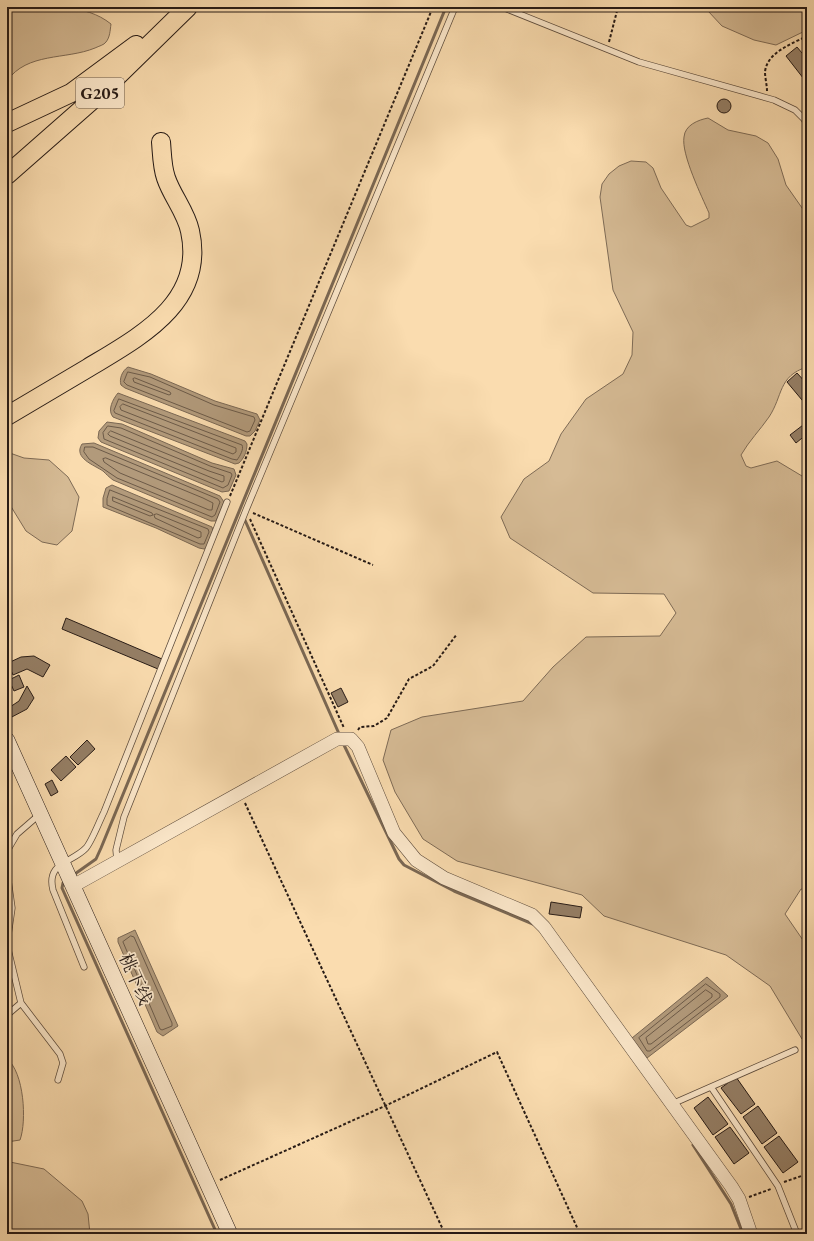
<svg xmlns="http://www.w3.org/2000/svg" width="814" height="1241" font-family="'EB Garamond','Noto Serif SC',serif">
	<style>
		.green { fill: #d6bb95; stroke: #7e6b56 }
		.water { fill: #b29a7b; stroke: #7a6753 }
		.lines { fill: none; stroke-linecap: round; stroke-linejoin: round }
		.shore { stroke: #6c5a48; stroke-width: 1 }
		.stream { stroke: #7a6753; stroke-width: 3 }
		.building { fill: #957f66; stroke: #271b16 }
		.service-casing { stroke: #5c4b3c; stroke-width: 7 }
		.tertiary-casing { stroke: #5c4b3c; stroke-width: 14 }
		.secondary-casing { stroke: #271b16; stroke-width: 16 }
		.trunk-casing { stroke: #271b16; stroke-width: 20 }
		.path { stroke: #271b16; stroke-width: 2; stroke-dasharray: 3 2; stroke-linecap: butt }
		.service { stroke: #fce8cb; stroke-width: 5.5 }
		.tertiary { stroke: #fce8cb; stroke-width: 13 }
		.secondary { stroke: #fce8cb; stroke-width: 15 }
		.trunk { stroke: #fadcaf; stroke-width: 18 }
		.labels { text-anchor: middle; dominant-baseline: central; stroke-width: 3.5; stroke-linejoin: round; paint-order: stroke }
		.shield { fill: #fce8cb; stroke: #67584c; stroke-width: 1 }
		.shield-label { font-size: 17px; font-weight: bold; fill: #271b16 }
		.street-label { font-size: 18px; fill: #271b16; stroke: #fce8cb }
	</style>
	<rect width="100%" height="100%" fill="#fadcaf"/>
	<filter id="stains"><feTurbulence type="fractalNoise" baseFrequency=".005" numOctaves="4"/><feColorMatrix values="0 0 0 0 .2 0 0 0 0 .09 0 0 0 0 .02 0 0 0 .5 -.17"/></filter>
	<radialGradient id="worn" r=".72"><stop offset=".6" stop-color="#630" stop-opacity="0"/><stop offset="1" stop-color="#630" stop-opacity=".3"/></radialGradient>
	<path class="green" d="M17 7C48 7 85 3 111 24 110 31 110 37 106 42 104 45 99 46 95 48 66 60 27 52 7 81V17Z
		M681 7H807V30L776 45 754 40 722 26 708 11Z
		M708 118 728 130 756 136 768 143 778 159 786 185 807 215V367C778 376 783 396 769 417 760 430 749 441 741 455L746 466 751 468 777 461 807 479V890L801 889 785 914 807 946V1040L802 1039 770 986 726 955 604 916 582 895 457 861 423 839 395 792 383 760 391 730 422 717 523 701 553 667 586 637 660 636 676 613 664 594 593 593 510 538 501 517 524 479 549 461 561 434 586 399 623 374 632 355 633 332 613 290 600 197 602 184 609 174 619 166 631 161 646 162 653 168 661 188 686 225 691 227 709 218V213C702 197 681 154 684 137 685 125 698 120 708 118Z
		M7 452 24 458 49 460 68 477 79 497 72 531 57 545 42 542 26 531 7 500Z
		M7 1059C24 1072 27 1121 20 1140L7 1142Z
		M10 1162 44 1169 82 1201 88 1214 90 1234H7V1163Z"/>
	<path class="water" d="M128 367 151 374 215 401 257 414 260 420 255 431 250 436H246L125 388 121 385C119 379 122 371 128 367Z
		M118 393 245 441 247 444C247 452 244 458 239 463L235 464 113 417C107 410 113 399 118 393Z
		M107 422 122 424 212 463 234 469 236 475 229 491 222 492 101 442 98 438 99 431Z
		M94 443 220 496 224 502 216 521H211L113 480C109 477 106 474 103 471 94 465 73 458 82 444Z
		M112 485 212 527 213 531 207 548 204 549 199 548 156 528 103 507V498L106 488Z
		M135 930 178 1026 163 1036 157 1032 118 942V938Z
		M707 977 728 996 647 1058 632 1038Z"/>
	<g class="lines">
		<path class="shore" d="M128 372 150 377 214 405 254 417 255 420 250 431 247 432 127 385 124 382Z
			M135 378 170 392 171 394 169 395 134 382 133 379Z
			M119 399 242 445C244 449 240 456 237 460L232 459 115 413 114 411Z
			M123 404 236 448V452L233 454 121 410 120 407Z
			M108 426 121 428 210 466 231 473 232 475 228 485 223 488 104 439 103 433Z
			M111 431 209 471 224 476V481L222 482 110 436 108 434Z
			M85 447H93L218 499 220 502 215 515 212 517 117 478 89 459 84 452Z
			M106 458 203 498 213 503 212 510H209L120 473 104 462 103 459Z
			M110 490 208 529 209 532 204 544H200L107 505V499Z
			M113 497 152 513 153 515 150 516 113 501Z
			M157 514 201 532V537L198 538 155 518 154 515Z
			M131 936 134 937 172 1023V1026L162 1030 160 1029 123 942Z
			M706 984 720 994V997L650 1051H647L639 1038Z
			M706 990 712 994V997L651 1044H648L646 1038Z"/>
		<path class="stream" d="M244 518 340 736
			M343 743 399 859 404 865 454 891 533 924
			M72 876 96 859 101 848 446 7
			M66 881 63 883 62 888 217 1234
			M693 1145 731 1204 743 1234"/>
	</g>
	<path class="building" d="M797 47 807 59V83L786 56Z
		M717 106a7 7 0 1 1 14 0a7 7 0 1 1-14 0Z
		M797 373 807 384V406L787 382Z
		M807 422V434L796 443 790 435Z
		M66 618 162 659 158 669 62 629Z
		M34 656 50 665 43 677 27 669 13 675 8 663 21 657Z
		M19 675 24 687 14 691 9 680Z
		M27 686 34 698 27 709 8 719 7 709 19 701Z
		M341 688 348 702 338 707 331 693Z
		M87 740 95 749 78 765 70 757Z
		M66 756 76 767 61 781 51 770Z
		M52 780 58 792 51 796 45 784Z
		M551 902 582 907 580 918 549 914Z
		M736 1077 755 1104 741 1114 721 1088Z
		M708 1097 728 1124 713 1135 694 1108Z
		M758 1106 777 1133 762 1144 743 1117Z
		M730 1127 749 1153 734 1164 715 1137Z
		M779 1136 798 1162 783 1173 764 1147Z"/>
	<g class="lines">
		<g class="service-casing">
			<path id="service" d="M502 7 639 62 774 100 795 110 804 119 807 125
				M7 851 17 834 40 814
				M117 861 116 850 124 817 246 510 455 7
				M7 872 12 908 7 943
				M7 945 21 1003 7 1015
				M84 967 53 890C46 862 72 863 86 848 92 841 99 822 104 812L227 502
				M21 1003 60 1054 63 1063 58 1080
				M711 1087 778 1186 797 1234
				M672 1104 795 1050"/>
		</g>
		<g class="tertiary-casing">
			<path id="tertiary" d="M73 886 337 739H351L358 747 394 833 416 860 444 878 532 915 544 927 731 1186 739 1199 751 1234"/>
		</g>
		<g class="secondary-casing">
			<path id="secondary" d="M7 740 230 1234"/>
		</g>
		<g class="trunk-casing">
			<path id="trunk" d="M7 123 71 93 136 45
				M7 175 98 95 188 7
				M7 416C34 400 61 384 88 368 139 337 206 303 190 231 186 212 172 196 166 178 162 167 162 153 161 142"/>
		</g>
		<path class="path" d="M609 42 618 7
			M767 91C767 85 765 78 765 72 767 52 792 44 807 36
			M230 496 433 7
			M253 513 373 565
			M250 519 344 728
			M358 730 360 727 374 726 387 718 409 679 433 666 457 634
			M245 803 445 1234
			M220 1180 385 1106 497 1052 580 1234
			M784 1182 807 1174
			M749 1197 771 1189"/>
		<use href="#service" class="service"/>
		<use href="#tertiary" class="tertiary"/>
		<use href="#secondary" class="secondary"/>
		<use href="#trunk" class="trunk"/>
	</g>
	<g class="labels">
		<rect class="shield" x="76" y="78" width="48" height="30" rx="3"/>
		<g class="shield-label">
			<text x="100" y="93">G205</text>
		</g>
		<g class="street-label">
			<text transform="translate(136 979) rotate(66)">桃下线</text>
		</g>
	</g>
	<rect width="814" height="1241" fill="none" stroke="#fadcaf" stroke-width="24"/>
	<rect x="8" y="8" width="798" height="1225" fill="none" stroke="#271b16" stroke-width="2"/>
	<rect x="12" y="12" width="790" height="1217" fill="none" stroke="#271b16"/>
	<rect width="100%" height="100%" filter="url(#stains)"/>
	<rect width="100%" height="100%" fill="url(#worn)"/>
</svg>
